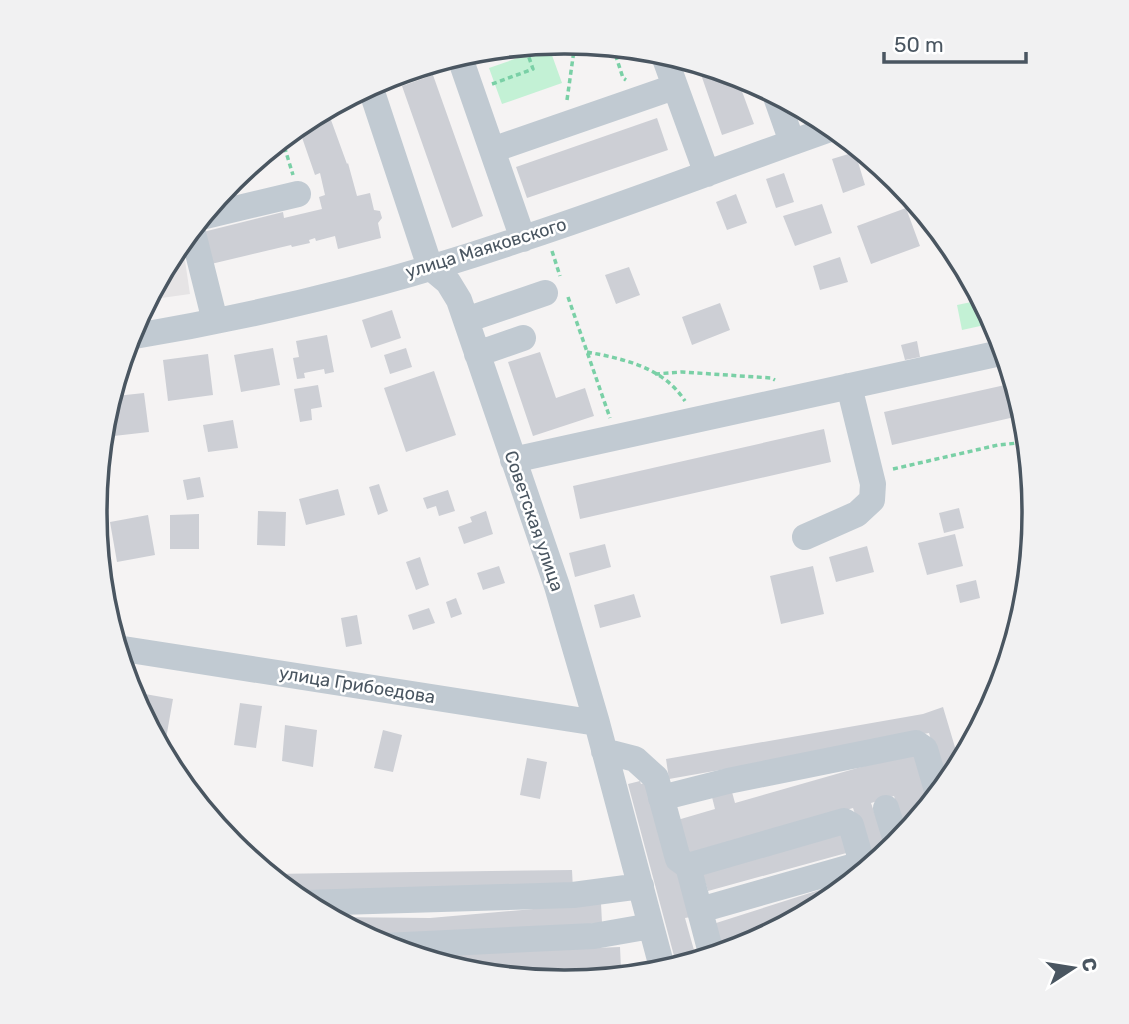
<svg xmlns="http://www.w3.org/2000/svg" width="1129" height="1024" font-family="Rubik,sans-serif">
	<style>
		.education { fill: #e6e4e5 }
		.green { fill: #c3f1d5 }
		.building { fill: #cdcfd5 }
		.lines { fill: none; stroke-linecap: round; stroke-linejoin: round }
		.path { stroke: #7ad0a6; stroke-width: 3.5; stroke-dasharray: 5 3.5; stroke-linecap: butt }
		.minor { stroke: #c1cad2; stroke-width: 26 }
		.labels { text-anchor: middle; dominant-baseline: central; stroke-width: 5; stroke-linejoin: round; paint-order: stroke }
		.street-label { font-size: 18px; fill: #4a5661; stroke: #fff }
		.rim { fill: none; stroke: #4a5661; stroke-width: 3.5 }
	</style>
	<rect width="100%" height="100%" fill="#f5f3f3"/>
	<path class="education" d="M182 241 190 294 147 300 174 251Z"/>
	<path class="green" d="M549 47 562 83 502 104 489 68Z
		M981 300 994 323 962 330 957 305Z"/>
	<path class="building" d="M697 63 736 75 754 124 722 135Z
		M433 75 483 216 452 228 402 86Z
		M327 109 347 164 348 163 357 196 370 193 374 210 380 211 382 218 378 223 381 238 338 249 335 236 316 241 315 238 309 240 310 243 292 247 291 245 211 264 203 232 283 212 284 218 322 209 319 197 325 195 320 173 315 175 298 126Z
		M657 118 668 150 527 198 516 167Z
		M855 152 865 185 843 193 832 159Z
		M784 173 794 202 776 208 766 179Z
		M736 194 747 223 727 230 716 202Z
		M822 204 832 233 795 246 783 216Z
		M906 208 920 246 871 264 857 226Z
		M840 257 848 282 820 290 813 266Z
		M629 267 640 295 616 304 605 275Z
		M720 303 730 330 692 345 682 317Z
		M392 310 401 338 371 348 362 320Z
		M327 335 334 372 325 374 324 369 304 373 305 378 297 379 293 358 299 357 296 341Z
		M917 341 920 357 905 360 901 345Z
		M273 348 280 385 241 392 234 355Z
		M406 348 412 367 390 374 384 355Z
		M540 352 556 398 585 388 594 416 533 436 508 362Z
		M208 354 213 395 168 401 163 360Z
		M434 371 456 435 406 452 384 388Z
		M1014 383 1024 415 892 445 884 412Z
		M115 384 116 396 144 393 149 432 105 437 104 420Z
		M318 385 322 407 311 409 312 420 300 422 294 389Z
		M233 420 238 448 208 452 203 425Z
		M824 429 831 462 580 519 573 486Z
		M200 477 204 497 187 500 183 480Z
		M379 484 388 511 378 515 369 487Z
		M338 489 345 515 306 525 299 499Z
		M448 490 455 511 439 516 436 506 427 509 423 498Z
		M959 508 964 528 944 533 939 513Z
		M258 511 286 512 285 546 257 545Z
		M486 511 493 534 464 544 458 527 472 522 470 517Z
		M199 514V549H170V515Z
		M148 515 155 555 117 562 110 522Z
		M955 534 963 566 927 575 918 543Z
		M605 544 611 567 575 577 569 553Z
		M867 546 874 572 836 582 829 557Z
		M420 557 429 585 416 590 406 562Z
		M499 566 505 583 483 590 477 573Z
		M813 566 824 614 781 624 770 576Z
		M976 580 980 598 960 603 956 585Z
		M634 594 641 617 600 628 594 605Z
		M456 598 462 614 451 618 446 602Z
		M429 608 435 623 413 630 408 615Z
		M357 615 362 644 346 647 341 618Z
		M145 694 173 699 164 750 161 749 142 713Z
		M240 703 262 706 256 748 234 745Z
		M943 707 960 764 945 786 929 733 669 779 666 759 923 714Z
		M285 725 317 730 313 767 282 761Z
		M383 730 402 735 393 772 374 768Z
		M917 751 931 802 905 834 894 796 871 803 888 852 872 865 853 808 685 856 674 821 715 809 712 797 732 792 735 803Z
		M527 758 547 762 540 799 520 795Z
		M640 781 641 784 648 782 678 868 691 917 685 918 697 961 677 967 628 784Z
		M845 833 850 852 708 891 702 872Z
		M572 870 573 890 290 892 269 874Z
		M854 879 825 903 744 946 723 953 713 924Z
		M601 903 602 923 431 937H368L330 917 430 918Z
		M620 947 621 969H601V978L564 982 472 973 412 955Z"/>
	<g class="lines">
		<path class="path" d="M613 47 623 78 626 80
			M492 84 533 69 525 46
			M567 100 575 43
			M282 139 293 175
			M552 251 560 276
			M568 297 610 418
			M587 352C624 359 663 367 685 401
			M655 374 682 372 771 378 775 380
			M893 469 998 445 1028 442"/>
		<path class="minor" d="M663 53 707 174
			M459 55 523 239
			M370 86 430 267 448 282 459 300 557 586 597 723 663 971
			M775 94 792 142
			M492 150 674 87
			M201 217 298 194
			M192 229 215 321
			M466 320 545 293
			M129 337C262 315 396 282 524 238 628 204 730 164 833 128
			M477 354 523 338
			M513 460 1005 352
			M805 537 857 514 872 500 873 484 849 386
			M117 648 597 723
			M604 751 635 759 656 778 678 859 688 866 710 949
			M661 798 728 781 916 743 925 749 938 794
			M886 808 897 844
			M688 866 844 821 851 825 861 860 858 865 700 910
			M304 903 573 895 641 886
			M384 946 594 936 651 926"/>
	</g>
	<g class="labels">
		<g class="street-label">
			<text transform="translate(486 248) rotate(-17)">улица Маяковского</text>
			<text transform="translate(534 521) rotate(71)">Советская улица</text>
			<text transform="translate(357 685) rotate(9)">улица Грибоедова</text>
		</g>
	</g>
	<path d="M0 0H1129V1024H0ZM564 54H565A457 457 0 0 1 1022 511V513A457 457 0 0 1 565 970H564A457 457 0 0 1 107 513V511A457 457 0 0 1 564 54Z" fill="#f1f1f2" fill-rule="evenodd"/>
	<path class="rim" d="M564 54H565A457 457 0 0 1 1022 511V513A457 457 0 0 1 565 970H564A457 457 0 0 1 107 513V511A457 457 0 0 1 564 54Z"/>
	<g transform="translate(1073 968) rotate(78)" stroke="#ffffff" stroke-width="5" paint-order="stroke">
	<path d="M0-5L12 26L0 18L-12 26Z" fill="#4a5661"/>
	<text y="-10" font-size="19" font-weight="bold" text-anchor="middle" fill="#4a5661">С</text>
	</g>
	<path d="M884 52v10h142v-10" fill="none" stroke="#4a5661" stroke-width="3.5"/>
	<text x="894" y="52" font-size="21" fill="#4a5661" stroke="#ffffff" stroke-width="5" paint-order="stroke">50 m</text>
</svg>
